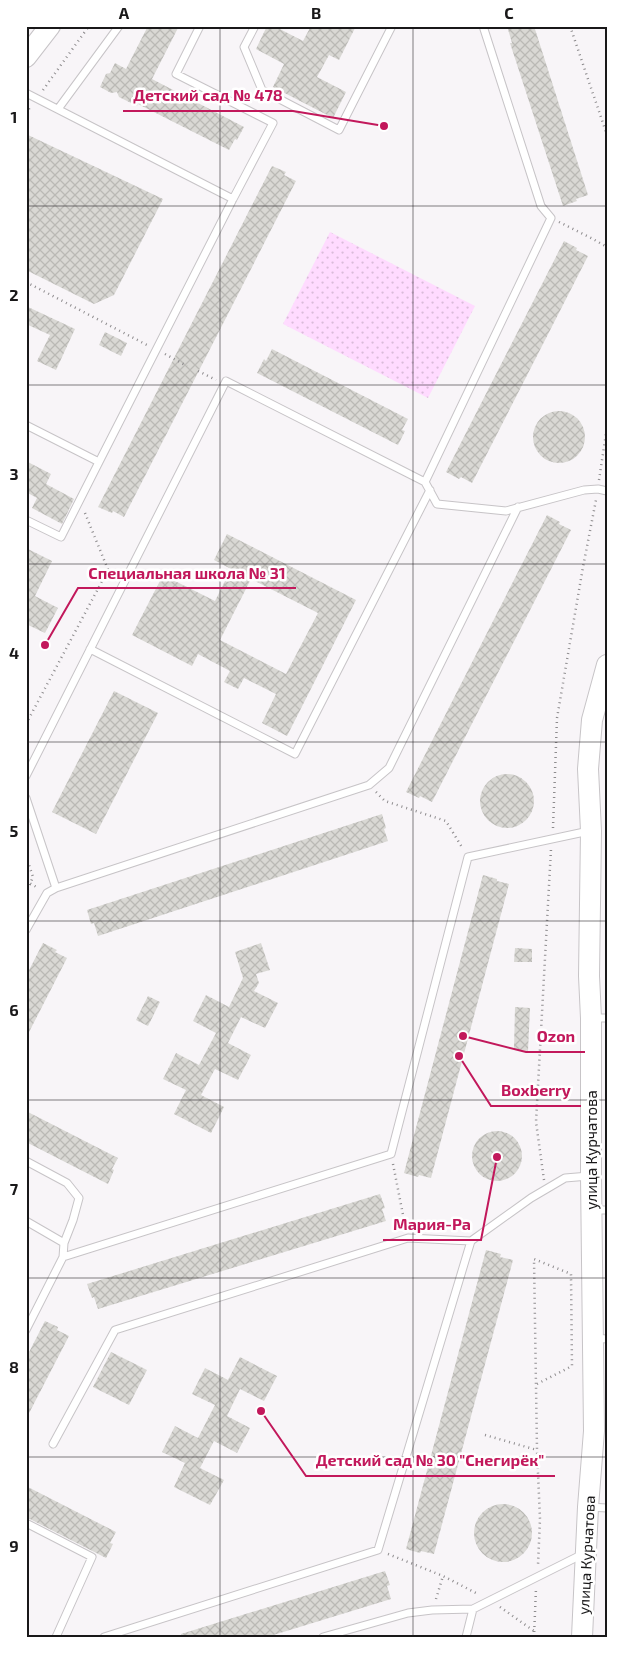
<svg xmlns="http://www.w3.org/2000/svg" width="633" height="1663" font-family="'Exo 2',sans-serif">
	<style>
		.park { fill: url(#park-dots) }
		.building { fill: url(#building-cross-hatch); fill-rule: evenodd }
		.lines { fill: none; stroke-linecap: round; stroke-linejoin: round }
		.lane-casing { stroke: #c7c4c7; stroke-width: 9 }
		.secondary-casing { stroke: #c7c4c7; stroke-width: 22 }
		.path { stroke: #8e8c8e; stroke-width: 2.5; stroke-dasharray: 1 4; stroke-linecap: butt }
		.lane { stroke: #fff; stroke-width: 7 }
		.secondary { stroke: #fff; stroke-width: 20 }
		.grid { fill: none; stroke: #191819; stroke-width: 1; stroke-opacity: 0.55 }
		.labels { text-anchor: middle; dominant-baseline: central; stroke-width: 5; stroke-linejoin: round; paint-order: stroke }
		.street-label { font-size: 15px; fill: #191819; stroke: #fff }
		.leader { fill: none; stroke: #c2185b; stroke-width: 2 }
		.callout-dot { fill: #c2185b; stroke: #fff; stroke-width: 2 }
		.callout-label { font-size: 16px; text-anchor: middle; font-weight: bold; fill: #c2185b; stroke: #fff; stroke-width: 5; stroke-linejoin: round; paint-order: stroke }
		.neatline { fill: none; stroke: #191819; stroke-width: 2 }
		.grid-label { font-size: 16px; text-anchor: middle; font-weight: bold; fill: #191819 }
	</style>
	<defs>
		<pattern id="park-dots" width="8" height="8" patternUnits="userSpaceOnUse" patternTransform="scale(1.25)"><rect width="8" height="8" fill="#ffdbff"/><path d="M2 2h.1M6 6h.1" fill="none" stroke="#dabbda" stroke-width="1.8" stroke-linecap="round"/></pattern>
		<pattern id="building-cross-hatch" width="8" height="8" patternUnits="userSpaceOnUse" patternTransform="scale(1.25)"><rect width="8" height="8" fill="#d9d8d4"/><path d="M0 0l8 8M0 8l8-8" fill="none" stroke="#bab9b5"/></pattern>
	</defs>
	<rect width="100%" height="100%" fill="#f8f5f8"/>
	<path class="park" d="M330 232 475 306 428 398 283 324Z"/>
	<path class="building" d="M148 26H179L152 79 244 127 237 140 235 139 229 150 138 104 137 106 119 97 117 92 111 93 100 87 106 74 110 73 115 63 126 69Z
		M267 26H274L303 41 311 26H356L339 60 329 55 317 77 346 92 333 118 273 87 284 64 256 49Z
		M507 26H534L588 195 576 199 577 201 563 206 510 43H512Z
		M26 134 163 199 114 295 94 304 26 270Z
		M272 166 286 172 284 175 296 181 124 517 113 511 112 513 98 507Z
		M564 241 577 248 576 250 588 256 472 483 461 477 459 479 446 472Z
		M26 306 75 329 56 370 37 361 50 335 26 324Z
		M105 332 127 343 121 356 99 345Z
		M272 349 408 419 402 430 405 431 398 445 257 373 264 359 266 361Z
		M533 437a26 26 0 1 1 52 0a26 26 0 1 1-52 0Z
		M26 461 51 474 46 484 74 499 62 524 32 508 37 498 26 492Z
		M547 515 560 522 559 524 571 530 432 802 420 796 419 798 406 792Z
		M227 534 356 600 287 736 262 723 276 694 244 678 238 689 224 682 230 671 198 654 192 666 132 635 163 575 215 601 231 569 214 560ZM251 579 318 613 286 674 220 640Z
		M26 548 52 561 35 596 58 608 45 633 26 624Z
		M114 691 158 713 96 834 52 812Z
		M480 801a27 27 0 1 1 54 0a27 27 0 1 1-54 0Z
		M382 814 386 828 384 829 388 841 98 936 94 923 91 924 87 910Z
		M483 875 497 879V881L509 884 431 1178 419 1175 418 1177 404 1173Z
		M43 943 57 950 55 952 67 958 26 1038V976Z
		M261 943 270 970 256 974 259 983 254 991 278 1003 265 1028 241 1017 228 1043 251 1055 238 1080 215 1069 201 1095 224 1107 211 1133 174 1114 186 1090 163 1079 176 1053 199 1065 216 1033 193 1021 206 995 229 1007 243 978 235 952Z
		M515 948 532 949V962H514Z
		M148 996 160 1002 148 1026 136 1020Z
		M515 1007 530 1008 528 1051 514 1050Z
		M26 1111 118 1158 112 1169 114 1170 108 1184 26 1142Z
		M472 1156a25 25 0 1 1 50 0a25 25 0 1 1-50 0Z
		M380 1194 385 1208 382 1209 386 1221 98 1309 94 1297 92 1298 87 1284Z
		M486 1250 501 1254 500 1257 513 1260 434 1554 421 1551 420 1553 406 1549Z
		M45 1321 58 1327 57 1330 69 1336 26 1419V1358Z
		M111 1352 147 1370 129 1405 93 1387Z
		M240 1357 277 1376 264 1401 240 1389 227 1416 250 1428 237 1453 214 1441 200 1468 224 1480 210 1505 174 1487 185 1463 162 1452 175 1426 198 1438 215 1405 192 1394 205 1368 228 1380Z
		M26 1486 116 1532 110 1543 113 1544 106 1558 26 1517Z
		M474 1533a29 29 0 1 1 58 0a29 29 0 1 1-58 0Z
		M385 1571 390 1585 387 1586 391 1599 267 1637H181V1634Z"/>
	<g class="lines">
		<g class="lane-casing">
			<path id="lane" d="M200 26 176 74 273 123 233 199
				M255 26 244 47 262 90 339 130 392 26
				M483 26 541 206 551 218 425 482 437 504 506 511 584 490 598 489 607 491
				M26 93 233 199 99 462 26 425
				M58 109 119 26
				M26 520 61 537 99 462
				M90 649 295 754 430 490
				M26 776 226 381 425 482
				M26 798 56 888 47 893 26 930
				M56 888 369 785 389 768 518 507
				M594 1018H607
				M26 1161 67 1183 79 1198 73 1220 64 1243 63 1257 26 1330
				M592 1210H607
				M26 1221 64 1243
				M63 1257 391 1154 468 857 589 831
				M593 1338 607 1339
				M53 1444 115 1330 408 1238 471 1241 531 1198 565 1178 589 1176
				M588 1507 607 1508
				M26 1523 92 1557 56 1637
				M104 1637 378 1550 471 1241
				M323 1637 408 1613 432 1610 473 1609
				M466 1637 473 1609 583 1554"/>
		</g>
		<g class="secondary-casing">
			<path id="secondary" d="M26 57 50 26
				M582 1637 588 1507 594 1431 591 1176V1018L589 976 591 831 588 769 592 720 607 665"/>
		</g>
		<path class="path" d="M570 26 607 135
			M43 90 89 26
			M26 113 31 106
			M559 222 593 239 607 247
			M26 282 147 345
			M165 354 187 366
			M198 371 216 380
			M599 480 607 427
			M85 513 113 582
			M26 724 108 570
			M376 792 385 801 446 821 463 849
			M553 828 557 718 583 567 596 500
			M26 856 33 877 26 893
			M26 881 38 888
			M393 1164 406 1230
			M544 1180 536 1122 551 849
			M537 1384 572 1366 571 1274 534 1259 537 1450 540 1519 538 1565
			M485 1435 537 1450
			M388 1554 443 1576 478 1594
			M436 1599 443 1576
			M500 1607 534 1631
			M534 1637 536 1588"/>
		<use href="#lane" class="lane"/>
		<use href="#secondary" class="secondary"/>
	</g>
	<path class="grid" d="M220 26V1637M413 26V1637M26 206H607M26 385H607M26 564H607M26 742H607M26 921H607M26 1100H607M26 1278H607M26 1457H607"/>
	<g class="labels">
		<g class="street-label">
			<text transform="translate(591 1150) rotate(-90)">улица Курчатова</text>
			<text transform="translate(586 1555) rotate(-87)">улица Курчатова</text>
		</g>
	</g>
	<path class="leader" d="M384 126L293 111H123M45 645L78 588H296M463 1036L526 1052H585M459 1056L491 1106H581M497 1157L481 1240H383M261 1411L306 1476H555"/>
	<g class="callout-dot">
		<circle cx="384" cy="126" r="5"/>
		<circle cx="45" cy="645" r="5"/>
		<circle cx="463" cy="1036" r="5"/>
		<circle cx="459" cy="1056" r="5"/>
		<circle cx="497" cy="1157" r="5"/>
		<circle cx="261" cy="1411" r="5"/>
	</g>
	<g class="callout-label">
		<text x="208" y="101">Детский сад № 478</text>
		<text x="187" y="579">Специальная школа № 31</text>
		<text x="556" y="1042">Ozon</text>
		<text x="536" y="1096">Boxberry</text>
		<text x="432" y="1230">Мария-Ра</text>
		<text x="430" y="1466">Детский сад № 30 "Снегирёк"</text>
	</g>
	<rect width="633" height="1663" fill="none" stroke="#ffffff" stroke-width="55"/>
	<rect x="28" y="28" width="578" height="1608" class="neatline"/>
	<g class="grid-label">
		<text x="124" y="19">A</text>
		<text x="316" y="19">B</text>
		<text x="509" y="19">C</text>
		<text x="14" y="123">1</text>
		<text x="14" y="301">2</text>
		<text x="14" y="480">3</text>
		<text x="14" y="659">4</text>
		<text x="14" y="837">5</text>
		<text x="14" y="1016">6</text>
		<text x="14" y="1195">7</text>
		<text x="14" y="1373">8</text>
		<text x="14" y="1552">9</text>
	</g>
</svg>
